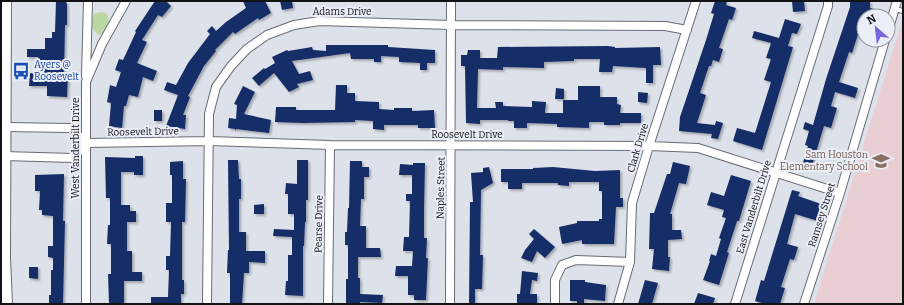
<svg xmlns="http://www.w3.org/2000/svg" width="904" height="305" font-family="Bitter,serif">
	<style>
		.education { fill: #e9cfd4 }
		.green { fill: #bbd7a2 }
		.building { fill: #162d67; filter: url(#shadow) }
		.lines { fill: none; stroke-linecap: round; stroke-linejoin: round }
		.lane-casing { stroke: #696c74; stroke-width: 6 }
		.street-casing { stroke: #696c74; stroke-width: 10 }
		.secondary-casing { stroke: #696c74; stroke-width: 14 }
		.lane { stroke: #fff; stroke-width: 4 }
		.street { stroke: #fff; stroke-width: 8 }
		.secondary { stroke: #fff; stroke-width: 12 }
		.labels { text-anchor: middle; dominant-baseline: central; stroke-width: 4; stroke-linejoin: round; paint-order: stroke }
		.street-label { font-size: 10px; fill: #111215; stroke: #eaeef6 }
		.transit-label { font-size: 10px; fill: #164399; stroke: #eaeef6; text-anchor: start }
		.education-label { font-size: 10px; fill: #785e54; stroke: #eaeef6; text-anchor: end }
	</style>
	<defs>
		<filter id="shadow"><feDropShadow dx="2" dy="2" stdDeviation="1" flood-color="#0004"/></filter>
	</defs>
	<rect width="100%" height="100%" fill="#dde1e9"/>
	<path class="education" d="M903 18V304H814Z"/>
	<path class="green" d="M102 12 107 14 109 21 103 33 99 35C91 30 90 21 95 13Z"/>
	<path class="building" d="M56 1H66L67 5V25H65L64 76H68L67 97 47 96V86H29L30 73 38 74V57H27V49H45V38H52V32H55Z
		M155 1H166L171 6 162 17 158 15 142 40 147 42 137 63 157 71 153 81 143 77 138 97 129 95 126 106H124L122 128 109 126 111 103 107 102 110 85 116 87 121 72 115 70 119 59 123 60 136 32 135 31Z
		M243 1H265L271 13 259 20 258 18 235 34 233 32 215 50 216 51 204 66 188 96 190 97 183 115H186L185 129 166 126 178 95 164 90 167 82 176 85 188 63 210 34 207 31 212 26 216 31 226 22 246 8Z
		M280 1H292L293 8 282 10Z
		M715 1H727L726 5 736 8 732 20 729 19 719 48 723 49 719 62 713 60 711 66H709L700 93 706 95 697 123 715 125 716 121 723 123 718 139 711 138 712 134 679 131 680 117 706 40 714 14 711 13Z
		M792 1H804L805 11 793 12Z
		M850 1H870V8L888 13 887 16H864L852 53 849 52 839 82 858 88 855 98 835 92 831 106 837 108 831 128 824 126 811 169 802 166 808 146 805 145 809 131 803 129 805 122 813 125 826 79 850 7Z
		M785 19 801 24 797 34 792 33 788 46 793 47 762 150 733 141 737 128 755 133 771 82 764 80 771 59 766 58 771 43 752 38 754 31 779 38Z
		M326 45H388V47L435 50V63H427V70H420V63L399 62V57L381 56V62H374V59H351L350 53 292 61 299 74 310 71 313 80 297 84 299 87 289 92 274 73 259 86 252 78 264 68 265 69 275 63 272 57 287 50 288 51 312 47 313 50 326 51Z
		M608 46 615 47V48L660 47 661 65H653V83H646V68L613 66 612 72H599L600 59H574V61L544 62V68L503 67V70L478 69 477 108H496L495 102H503V106L532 107V101L546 102 545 113H563V100H578V86H600V97H617V104L621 105 620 113H641V123H620V125H604V122H589V128L557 127V124L527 123V128H514V121H508V120H480V124L466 123 465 66H461V55H467L468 50H480V58H497L498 47Z
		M336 85H347V93H355V101L379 102V109L394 110V108H412V111L434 110 435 128H418V125H384V130L373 129V121L355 120V122L303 123 275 122 276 107H296V110H335Z
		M243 86 255 92 244 114 271 120 269 133 236 129 235 131V129L228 128 229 118 236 119 237 105 234 104Z
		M556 88 564 89V99H555Z
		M638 92 648 93 647 103 638 102Z
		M154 110H162V121H154Z
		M135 156H143V175H134V172H121V205H130V211H136V222H127V251H132V272H142V281H124V304H109L108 274H111V244H107L108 225H110V198H106L105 157 135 158Z
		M228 160H238L239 179H241V199H239V232H246V251H265V263L249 262V273H244L242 304H230V273H227L228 250H229Z
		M297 160H308V200H306V222H305L304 246H303V296L285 295 286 281H288V255H292V237L273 236 274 229 294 230V214H288V194H285L286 183 297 184Z
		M183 161V179H186L185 222H182V280H184V294H181V304H151V297H168L169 270H166V256H170L171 222H166V203H172V175H170V162Z
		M350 161H362V167H369V177H364V199H361L360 226H366V248H380L381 257H358V278H360V294L383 295 382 303 360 302V304H346V279H348V245H345V232H347L348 208H349Z
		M673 162 690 166 686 184 679 183 670 214H672V230H681L682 239 668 240V257H670L669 271 652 269 654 249H649L650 213H654L667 174H670Z
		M413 163H425L424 210V238H427L426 258H428L426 300H414V295H408V276H395L396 266H412L413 251H403L404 237H409L410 201H406V194H412V175H399L400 164 413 165Z
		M489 167 493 183 481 190 480 255H483L482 289H475V304H469L470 202H473L471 173 483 172V168Z
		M553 167 595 171 620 170V198H623V207H616L614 244H582V240L562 244 559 227 577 223V221H599V219H602V191H599V182H569V186L558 185V183H522V189H508V182H501V169H533V168Z
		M64 174 63 221H65L63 304H49V295H51V270H53V258L48 257V246H53V216L42 215V210H39L40 191H35V175Z
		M731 175 751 181 739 221H737L727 252 729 253 719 285 703 280 710 261H709L711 254 716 256 721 239 719 238 726 218 722 217 724 210 707 205 711 192 724 196Z
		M792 190 800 192 798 196 824 205 818 221 795 214 787 244 798 247 794 260 790 259 781 287 785 288 780 304H765L755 301 761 280 764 281Z
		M264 204V214H254V205Z
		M534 229 555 247 545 258 537 251 532 262 521 258 525 250 534 239 529 234Z
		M29 267H38V279L29 278Z
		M522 271 538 273 537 281 532 280 530 294H537V304H517V294H520Z
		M570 280H585V282L606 285 605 301 584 299V304H577V301H570Z
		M645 280 658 283 652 304H638Z
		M698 293 715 298 713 304H694Z"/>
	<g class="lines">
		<g class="lane-casing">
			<path id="lane" d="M895 9 903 11"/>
		</g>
		<g class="street-casing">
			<path id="street" d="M888 31 897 1
				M86 76 88 1
				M5 127 71 128 86 143 209 141 330 145 649 146 698 148 840 193
				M4 156 73 158 86 143
				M86 304V82L102 44 126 1
				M207 304 209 114 216 87 231 66 247 49 267 35 294 25 319 21 451 25 665 26 687 30
				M328 304 330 145
				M450 304 451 1
				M555 304V280L562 265 576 260 630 262
				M618 304 630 262 632 203 649 146 696 1
				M735 304 828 6V1
				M804 304 840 193 885 40"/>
		</g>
		<g class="secondary-casing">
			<path id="secondary" d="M5 1 4 258 6 304"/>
		</g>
		<use href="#lane" class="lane"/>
		<use href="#street" class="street"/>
		<use href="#secondary" class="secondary"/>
	</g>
	<defs>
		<g id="bus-bare" transform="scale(1.38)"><path d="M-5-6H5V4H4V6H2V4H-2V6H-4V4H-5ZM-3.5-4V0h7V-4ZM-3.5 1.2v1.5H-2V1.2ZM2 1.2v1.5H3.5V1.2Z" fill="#1a4fb4" stroke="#eaeef6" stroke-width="2.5" paint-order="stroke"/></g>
		<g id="school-bare" transform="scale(1.38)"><path d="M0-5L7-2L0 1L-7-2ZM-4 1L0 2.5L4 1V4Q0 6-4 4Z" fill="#8d6e63" stroke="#eaeef6" stroke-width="2.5" paint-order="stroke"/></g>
	</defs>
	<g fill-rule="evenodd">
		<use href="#bus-bare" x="21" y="71"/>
		<use href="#school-bare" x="881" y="161"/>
	</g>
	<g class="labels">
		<g class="street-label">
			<text x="342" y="12">Adams Drive</text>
			<text transform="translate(143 132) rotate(-1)">Roosevelt Drive</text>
			<text x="467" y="135">Roosevelt Drive</text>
			<text transform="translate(76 148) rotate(-90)">West Vanderbilt Drive</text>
			<text transform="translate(638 148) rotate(-73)">Clark Drive</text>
			<text transform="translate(441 188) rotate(-89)">Naples Street</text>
			<text transform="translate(754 207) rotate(-73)">East Vanderbilt Drive</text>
			<text transform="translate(822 215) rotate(-72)">Ramsey Street</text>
			<text transform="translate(319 224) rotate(-89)">Pearse Drive</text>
		</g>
		<g class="transit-label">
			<text x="34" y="65">Ayers @<tspan x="34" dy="12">Roosevelt</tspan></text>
		</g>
		<g class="education-label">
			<text x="868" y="155">Sam Houston<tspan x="868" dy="12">Elementary School</tspan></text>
		</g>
	</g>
	<rect width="904" height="305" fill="none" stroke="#111215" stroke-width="4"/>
	<g transform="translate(876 28) rotate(332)"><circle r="19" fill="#eaeef6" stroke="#93969c"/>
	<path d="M0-3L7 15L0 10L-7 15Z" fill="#7864df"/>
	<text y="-6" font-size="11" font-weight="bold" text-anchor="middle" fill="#111215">N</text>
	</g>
</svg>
